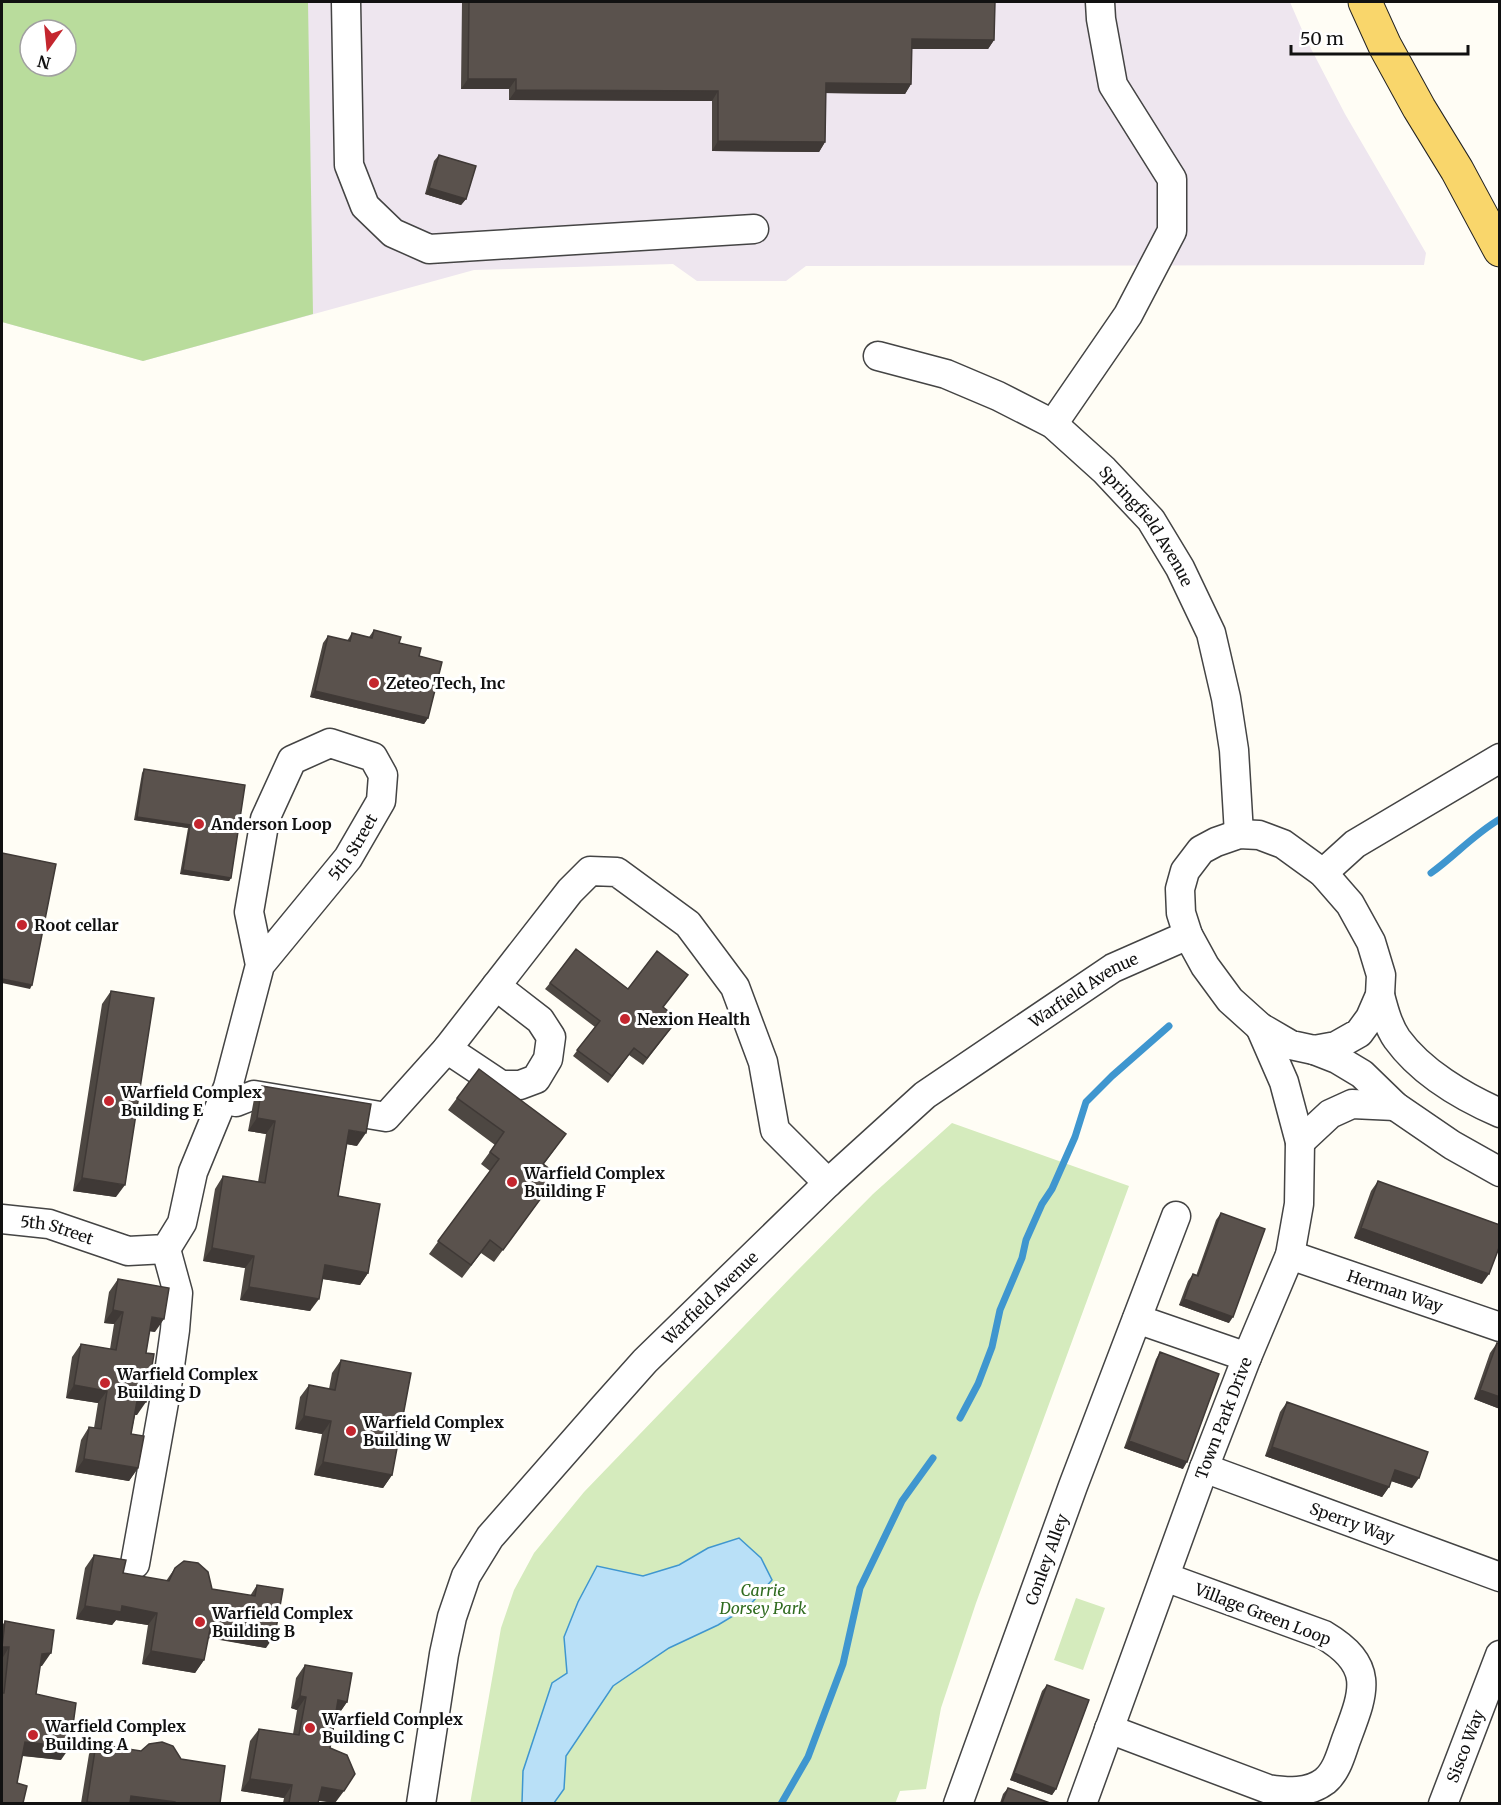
<svg xmlns="http://www.w3.org/2000/svg" width="1501" height="1805" font-family="Merriweather,serif">
	<style>
		.industrial { fill: #eee6ef; fill-rule: evenodd }
		.green { fill: #d5ebbd }
		.forest { fill: #b9dc9c; fill-rule: evenodd }
		.water { fill: #b9e0f7; stroke: #3f96cf; stroke-width: 1.5 }
		.lines { fill: none; stroke-linecap: round; stroke-linejoin: round }
		.stream { stroke: #3f96cf; stroke-width: 7 }
		.minor-casing { stroke: #444; stroke-width: 31 }
		.major-casing { stroke: #222; stroke-width: 35 }
		.minor { stroke: #fff; stroke-width: 28 }
		.major { stroke: #f9d66b; stroke-width: 33 }
		.wall { fill: #4d4742 }
		.shaded-wall { fill: #3f3936 }
		.building { fill: #5a524d; stroke: #3f3936; stroke-width: 1.5 }
		.poi-dot { fill: #c4262e; stroke: #fff; stroke-width: 2 }
		.labels { text-anchor: middle; dominant-baseline: central; stroke-width: 6; stroke-linejoin: round; paint-order: stroke }
		.street-label { font-size: 16px; fill: #111; stroke: #fff }
		.poi-label { font-size: 16px; font-weight: bold; fill: #111; stroke: #fff; text-anchor: start }
		.park-label { font-size: 16px; font-style: italic; fill: #2f6b1f; stroke: #fff }
	</style>
	<rect width="100%" height="100%" fill="#fffdf5"/>
	<path class="industrial" d="M2 2H1290L1306 39 1345 114 1426 253 1424 265 806 266 786 281H697L673 264 474 270 143 361 2 322ZM30 30H66V66H30Z"/>
	<path class="green" d="M952 1123 1129 1186 976 1603 941 1708 926 1789 900 1791 895 1804H470L501 1628 514 1590 534 1553 584 1492 794 1274 873 1194Z
		M1076 1598 1105 1608 1083 1670 1054 1660Z"/>
	<path class="forest" d="M2 2H308L313 314 143 361 2 322ZM30 30H66V66H30Z"/>
	<path class="water" d="M739 1538 761 1558 772 1580 748 1607 718 1625 669 1648 613 1686 566 1756 564 1789 554 1803H522L523 1771 552 1683 567 1673 564 1637 578 1602 597 1566 643 1576 679 1565 708 1548Z"/>
	<g class="lines">
		<path class="stream" d="M1431 873C1455 856 1474 834 1500 819
			M960 1418 978 1384 992 1347 1000 1310 1022 1258 1026 1240 1042 1204 1052 1189 1075 1137 1086 1102 1112 1076 1169 1026
			M781 1804 808 1757 843 1664 860 1588 902 1501 933 1458"/>
		<g class="minor-casing">
			<g id="minor">
				<path d="M346 2 349 165 365 206 393 233 429 249 754 229"/>
				<path id="s1" d="M878 356 946 374 998 396 1053 424 1104 470 1151 520 1180 568 1211 633 1226 698 1234 750 1239 834"/>
				<path d="M1053 424 1128 315 1172 231V179L1113 85 1101 19 1100 2"/>
				<path d="M1239 834 1259 835 1283 844 1323 873 1350 904 1371 942 1381 975 1380 995 1370 1018 1359 1033 1336 1046 1314 1050 1291 1045 1260 1027 1230 1000 1205 966 1188 935 1181 913 1180 889 1185 871 1201 850 1216 842Z"/>
				<path d="M1323 873 1355 844 1500 758"/>
				<path d="M1380 995C1384 1010 1388 1026 1397 1039 1421 1072 1463 1097 1500 1113"/>
				<path d="M447 1049 501 1085H520L536 1079 548 1059 551 1037 540 1020 496 986"/>
				<path d="M1314 1050 1337 1059 1362 1074 1395 1106 1452 1145 1500 1172"/>
				<path d="M223 1099 236 1102 254 1095 386 1117 447 1049 570 891 590 871 617 872 688 924 735 987 763 1062 775 1130 828 1183"/>
				<path d="M1300 1142 1330 1114 1352 1104 1395 1106"/>
				<path id="s2" d="M2 1219 49 1224 128 1251 166 1249 182 1223 193 1172 228 1087 260 965 348 858 381 801 383 775 373 757 330 743 292 760 265 819 249 912 260 965"/>
				<path id="s3" d="M1290 1255 1500 1327"/>
				<path d="M1137 1319 1247 1357"/>
				<path id="s4" d="M1204 1468 1500 1577"/>
				<path d="M135 1564 168 1380 175 1330 178 1293 166 1249"/>
				<path d="M1109 1729 1268 1789C1288 1792 1308 1794 1325 1781 1337 1771 1341 1754 1346 1740 1364 1692 1376 1666 1324 1635L1165 1577"/>
				<path id="s5" d="M421 1804 444 1654 452 1617 466 1576 490 1537 604 1407 645 1361 828 1183 925 1095 1113 968 1188 935"/>
				<path id="s6" d="M958 1804 1073 1486 1176 1216"/>
				<path id="s7" d="M1082 1804 1204 1468 1247 1357 1290 1255 1299 1204 1300 1142 1284 1082 1260 1027"/>
				<path id="s8" d="M1443 1804 1500 1655"/>
			</g>
		</g>
		<g class="major-casing">
			<path id="major" d="M1365 2 1385 46 1419 108 1457 170 1500 250"/>
		</g>
		<use href="#minor" class="minor"/>
		<use href="#major" class="major"/>
	</g>
	<path class="wall" d="M462 2H995L994 40 988 49H912L911 84 905 94 826 93 825 142 819 152 712 151V101L509 100V89H461Z
		M439 155 466 199 461 205 425 194 434 161Z
		M374 630 399 643 419 656 428 718 424 724 310 697 323 643 328 636 347 641 352 633 369 637Z
		M144 769 245 785 231 878 229 881 180 874 188 828 134 820 142 773Z
		M550 983 628 989 663 1007 678 1019 643 1065 629 1055 608 1083 573 1056 595 1027 545 989Z
		M111 991 116 1197 73 1191 102 1004Z
		M262 1086 357 1146 347 1144 338 1196 368 1273 360 1285 323 1279 310 1311 240 1300 245 1268 203 1261 215 1189 223 1176 258 1182 266 1134 248 1131 254 1099Z
		M457 1098 557 1146 544 1164 558 1175 494 1262 481 1253 462 1278 429 1254 490 1171 481 1164 495 1145 448 1110Z
		M1378 1181 1482 1284 1354 1238 1371 1191Z
		M1221 1213 1229 1323 1179 1305 1188 1281 1193 1274 1196 1276 1216 1220Z
		M118 1279 155 1332 149 1331 137 1415H135L131 1434 138 1468 129 1481 75 1472 81 1440 89 1427 94 1428 98 1403 66 1398 72 1357 81 1344 110 1349 114 1324 104 1323 109 1292Z
		M1497 1343 1500 1409 1474 1399 1490 1353Z
		M1160 1352 1183 1469 1124 1448 1156 1359Z
		M341 1360 392 1475 383 1488 314 1475 322 1434 295 1429 300 1397 309 1385 329 1389 332 1373Z
		M1287 1402 1412 1488 1391 1481 1389 1487 1382 1497 1265 1456 1280 1412Z
		M94 1555 123 1573 166 1581 175 1568 212 1589 250 1596 257 1585 266 1648 208 1638 204 1660 195 1673 142 1664 148 1625 116 1620 112 1625 76 1619 85 1568Z
		M5 1621 42 1666H40L36 1694 61 1760 22 1756 17 1783 2 1803V1626Z
		M305 1665 347 1702 338 1715 335 1714 330 1748 335 1803 319 1801 318 1803H283L284 1798 241 1791 250 1741 259 1729 293 1734 297 1710 291 1708 296 1678Z
		M1047 1685 1056 1789 1052 1795 1010 1780 1042 1691Z
		M96 1744 181 1759 220 1803H81L89 1754Z
		M1008 1788 1050 1803H1000L1003 1794Z"/>
	<path class="shaded-wall" d="M912 39 994 40 988 49H905Z
		M468 79H516L509 89H461Z
		M826 83 911 84 905 94 819 93Z
		M516 90 718 91 712 101 509 100Z
		M718 141 825 142 819 152 712 151Z
		M429 188 466 199 461 205 425 194Z
		M315 691 428 718 424 724 310 697Z
		M137 817 190 825 188 828 134 820Z
		M183 870 231 878 229 881 180 874Z
		M2 979 32 985 30 989 2 983Z
		M257 1118 275 1121 266 1134 248 1131Z
		M349 1130 366 1133 357 1146 340 1143Z
		M82 1178 125 1185 116 1197 73 1191Z
		M1361 1228 1489 1274 1482 1284 1354 1238Z
		M212 1248 254 1256 245 1268 203 1261Z
		M325 1265 368 1273 360 1285 316 1278Z
		M249 1287 319 1299 310 1311 240 1300Z
		M1184 1299 1233 1317 1229 1323 1179 1305Z
		M113 1310 123 1312 114 1324 104 1323Z
		M152 1317 164 1319 155 1332 143 1330Z
		M74 1385 107 1391 98 1403 66 1398Z
		M1480 1390 1500 1397V1409L1474 1399Z
		M137 1401 146 1402 137 1415 128 1414Z
		M304 1416 331 1421 322 1434 295 1429Z
		M1129 1441 1187 1462 1183 1469 1124 1448Z
		M1272 1447 1389 1487 1382 1497 1265 1456Z
		M84 1459 138 1468 129 1481 75 1472Z
		M323 1462 392 1475 383 1488 314 1475Z
		M1395 1470 1419 1478 1412 1488 1388 1480Z
		M85 1606H122L157 1613 148 1625 116 1620 112 1625 76 1619Z
		M211 1624 275 1635 266 1648 202 1636Z
		M2 1647H9L2 1659Z
		M151 1651 204 1660 195 1673 142 1664Z
		M51 1653 42 1666 33 1667 42 1654Z
		M300 1696 306 1697 297 1710 291 1708Z
		M338 1700 347 1702 338 1715 329 1713Z
		M25 1742 70 1747 61 1760 16 1755Z
		M1014 1773 1056 1789 1052 1795 1010 1780Z
		M250 1779 292 1785 284 1798 241 1791Z
		M322 1787 344 1791 335 1803 313 1799Z
		M131 1796 175 1802 174 1803H126Z"/>
	<path class="building" d="M469 2H995L994 40 912 39 911 84 826 83 825 142 718 141V91L516 90V79H468Z
		M439 155 476 166 466 199 429 188Z
		M374 630 401 637 399 643 421 648 419 656 442 662 428 718 315 691 328 636 350 641 352 633 372 638Z
		M144 769 245 785 231 878 183 870 190 825 137 817Z
		M2 853 56 864 32 985 2 979Z
		M576 949 628 989 657 951 688 975 663 1007 678 1019 647 1058 634 1048 612 1076 577 1050 600 1021 550 983Z
		M111 991 154 998 125 1185 82 1178Z
		M479 1069 566 1134 543 1164 558 1175 503 1250 490 1240 471 1265 438 1241 499 1159 490 1152 504 1132 457 1098Z
		M262 1086 371 1104 366 1133 349 1130 338 1196 380 1204 368 1273 325 1265 319 1299 249 1287 254 1256 212 1248 223 1176 265 1183 275 1121 257 1118Z
		M1378 1181 1500 1225V1245L1489 1274 1361 1228Z
		M1221 1213 1265 1229 1233 1317 1184 1299 1193 1274 1198 1276Z
		M118 1279 169 1288 164 1319 152 1317 146 1353 154 1354 146 1402 137 1401 131 1434 144 1436 138 1468 84 1459 89 1427 101 1429 107 1391 74 1385 81 1344 116 1350 123 1312 113 1310Z
		M1497 1343 1500 1344V1397L1480 1390Z
		M1160 1352 1219 1374 1187 1462 1129 1441Z
		M341 1360 411 1373 392 1475 323 1462 331 1421 304 1416 309 1385 335 1390Z
		M1287 1402 1428 1452 1419 1478 1395 1470 1389 1487 1272 1447Z
		M94 1555 126 1560 123 1573 169 1581 175 1568 184 1561 198 1563 208 1572 212 1589 255 1596 257 1585 283 1589 275 1635 211 1624 204 1660 151 1651 157 1613 122 1606 121 1612 85 1606Z
		M5 1621 54 1630 51 1653 42 1654 36 1694 76 1703 70 1747 25 1742 17 1783 27 1786 23 1803H2V1693H4L9 1647H2Z
		M305 1665 352 1673 347 1702 338 1700 330 1748 347 1755 355 1774 344 1791 322 1787 318 1803H289L292 1785 250 1779 259 1729 299 1735 306 1697 300 1696Z
		M1047 1685 1089 1700 1056 1789 1014 1773Z
		M162 1742 173 1746 181 1759 225 1766 220 1803H175V1802L131 1796 130 1803H94L87 1802 96 1744 141 1751 149 1744Z
		M1008 1788 1050 1803H1002Z"/>
	<g class="poi-dot">
		<circle cx="374" cy="683" r="6"/>
		<circle cx="199" cy="824" r="6"/>
		<circle cx="22" cy="925" r="6"/>
		<circle cx="625" cy="1019" r="6"/>
		<circle cx="109" cy="1101" r="6"/>
		<circle cx="512" cy="1182" r="6"/>
		<circle cx="105" cy="1383" r="6"/>
		<circle cx="351" cy="1431" r="6"/>
		<circle cx="200" cy="1622" r="6"/>
		<circle cx="310" cy="1728" r="6"/>
		<circle cx="33" cy="1735" r="6"/>
	</g>
	<g class="labels">
		<g class="street-label">
			<text stroke="none"><textPath href="#s1" startOffset="328">Springfield Avenue</textPath></text>
			<text stroke="none"><textPath href="#s2" startOffset="620">5th Street</textPath></text>
			<text stroke="none"><textPath href="#s5" startOffset="1090">Warfield Avenue</textPath></text>
			<text stroke="none"><textPath href="#s2" startOffset="56">5th Street</textPath></text>
			<text stroke="none"><textPath href="#s3" startOffset="111">Herman Way</textPath></text>
			<text stroke="none"><textPath href="#s5" startOffset="604">Warfield Avenue</textPath></text>
			<text stroke="none"><textPath href="#s7" startOffset="411">Town Park Drive</textPath></text>
			<text stroke="none"><textPath href="#s4" startOffset="158">Sperry Way</textPath></text>
			<text stroke="none"><textPath href="#s6" startOffset="260">Conley Alley</textPath></text>
			<text transform="translate(1263 1614) rotate(21)">Village Green Loop</text>
			<text stroke="none"><textPath href="#s8" startOffset="62">Sisco Way</textPath></text>
		</g>
		<g class="poi-label">
			<text x="386" y="683">Zeteo Tech, Inc</text>
			<text x="211" y="824">Anderson Loop</text>
			<text x="34" y="925">Root cellar</text>
			<text x="637" y="1019">Nexion Health</text>
			<text x="121" y="1092">Warfield Complex<tspan x="121" dy="18">Building E</tspan></text>
			<text x="524" y="1173">Warfield Complex<tspan x="524" dy="18">Building F</tspan></text>
			<text x="117" y="1374">Warfield Complex<tspan x="117" dy="18">Building D</tspan></text>
			<text x="363" y="1422">Warfield Complex<tspan x="363" dy="18">Building W</tspan></text>
			<text x="212" y="1613">Warfield Complex<tspan x="212" dy="18">Building B</tspan></text>
			<text x="322" y="1719">Warfield Complex<tspan x="322" dy="18">Building C</tspan></text>
			<text x="45" y="1726">Warfield Complex<tspan x="45" dy="18">Building A</tspan></text>
		</g>
		<g class="park-label">
			<text x="763" y="1590">Carrie<tspan x="763" dy="18">Dorsey Park</tspan></text>
		</g>
	</g>
	<rect width="1501" height="1805" fill="none" stroke="#111111" stroke-width="6"/>
	<g transform="translate(48 48) rotate(195)"><circle r="28" fill="#ffffff" stroke="#a0a0a0" stroke-width="1.5"/>
	<path d="M0-4.5L10 22L0 15L-10 22Z" fill="#c4262e"/>
	<text y="-9" font-size="16" font-weight="bold" text-anchor="middle" fill="#111111">N</text>
	</g>
	<path d="M1291 45v9h177v-9" fill="none" stroke="#111111" stroke-width="3"/>
	<text x="1300" y="45" font-size="18" fill="#111111" stroke="#ffffff" stroke-width="4.5" paint-order="stroke">50 m</text>
</svg>
